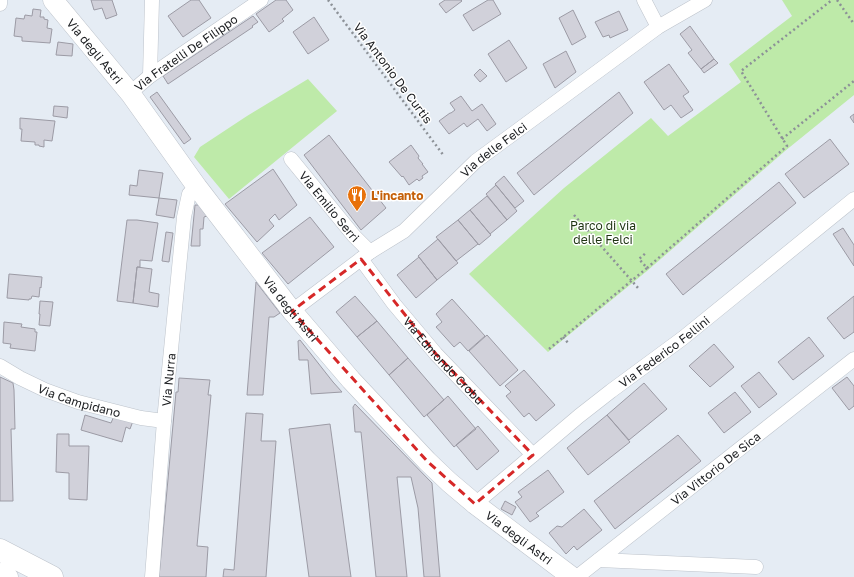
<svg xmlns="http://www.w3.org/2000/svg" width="854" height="577" font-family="'Golos Text',sans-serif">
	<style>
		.green { fill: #beeaa9 }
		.building { fill: #d1d1da; stroke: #9c9ba5 }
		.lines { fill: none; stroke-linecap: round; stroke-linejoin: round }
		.street-casing { stroke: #bdc3cb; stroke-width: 15 }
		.secondary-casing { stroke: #bdc3cb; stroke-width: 21 }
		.highway-casing { stroke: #bdc3cb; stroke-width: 23 }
		.path { stroke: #8c9197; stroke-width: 2.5; stroke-dasharray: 2 3; stroke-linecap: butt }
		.street { stroke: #fff; stroke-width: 14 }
		.secondary { stroke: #fff; stroke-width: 20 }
		.highway { stroke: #fff; stroke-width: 22 }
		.marked { fill: none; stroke: #d62828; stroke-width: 3; stroke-dasharray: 8 5; stroke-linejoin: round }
		.labels { text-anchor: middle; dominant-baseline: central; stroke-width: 3; stroke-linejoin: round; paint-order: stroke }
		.street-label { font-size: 12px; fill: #1b1d20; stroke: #fff }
		.food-label { font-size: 12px; font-weight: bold; fill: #c56008; stroke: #fff; text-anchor: start }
		.park-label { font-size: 12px; fill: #1e3412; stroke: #fff }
	</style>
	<rect width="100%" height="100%" fill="#e5ecf4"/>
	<path class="green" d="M782 0H854V95L785 151 647 271 548 352 469 274 564 188 651 118 668 136 741 82 729 64 792 16Z
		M308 79 337 111 229 199 194 157 200 147 247 116Z"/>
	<path class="building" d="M91 0H112L117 15 106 19 102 8 94 10Z
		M191 0H199L211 18 183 37 168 16Z
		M276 0H286L293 10 282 19 284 21 269 32 256 14Z
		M445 0H461L462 1 446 13 439 4Z
		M488 0H493L501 14 473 31 463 15Z
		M33 9 41 10 40 17H44V19L48 20 47 28 52 29 50 43 22 41V37L14 36 16 18 24 19 25 15 32 16Z
		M573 10 586 37 572 45 559 18Z
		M619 11 628 30 610 38 609 35 603 37 595 22Z
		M253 16 258 22 252 26 253 27 168 84 163 76Z
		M314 17 329 40 308 54 293 32Z
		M690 26 714 59 701 69 688 53 692 50 680 34Z
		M509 40 527 68 506 82 488 54Z
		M58 42 73 44 72 56 56 55Z
		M566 51 576 72 555 88 543 64Z
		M714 59 718 63 704 73 701 69Z
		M669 64 689 92 683 96 693 110 681 118 671 105 664 110 644 82Z
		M480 69 487 76 480 82 474 75Z
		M157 92 191 139 184 144 150 97Z
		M619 92 633 113 534 195 517 173Z
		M461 96 472 111 482 104 496 124 487 131 478 119 467 127 464 123 449 134 439 121 450 113H451L455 110 450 103Z
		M54 106 68 107 67 118 53 116Z
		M854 114V123L850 117Z
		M20 118 55 121 52 141 44 140V147L39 146V145H35V142L21 141 22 129H20Z
		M329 135 386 208 361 230 304 155Z
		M830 139 849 164 804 198 785 174Z
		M411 145 419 156 418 158 423 164H422L428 172 422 176 423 178 419 181 417 179 409 185 403 176 402 177 389 162Z
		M273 169 297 205 279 220 275 214 269 220 274 226 257 242 225 204Z
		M139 170 163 173 159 198 129 195 130 185 137 186Z
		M504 176 524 201 515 208 495 184Z
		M779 182 796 203 683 295 666 274Z
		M496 185 517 211 507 220 486 194Z
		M487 196 507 220 490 234 470 210Z
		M159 198 177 200 174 218 156 215Z
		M195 205H199L207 216 204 217 203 229H200V246H191Z
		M470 210 491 235 479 245 458 220Z
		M310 217 334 247 288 284 262 253Z
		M127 220H137L158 223 152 261 140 260V267H137L133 303 117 301Z
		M458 220 478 244 456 261 436 237Z
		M843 228 854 245V266L833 234Z
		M166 232 173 233 169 262 162 261Z
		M438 239 458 263 437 280 418 256Z
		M419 257 437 280 416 298 397 275Z
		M137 267 152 269 149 292 159 294 158 307 133 303Z
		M9 274 42 277 41 288 40 287 39 297 32 296 31 299H29V300L7 298Z
		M256 282 280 313 274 317H269L263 395H247Z
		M355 296 377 321 357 337 336 312Z
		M854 296V332L844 339 827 318Z
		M452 299 485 336 468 351 460 342 454 347 436 327 442 322 436 314Z
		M40 301 53 302 50 326 39 325 40 314H39Z
		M377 321 408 358 389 375 357 337Z
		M4 322 22 324 21 327 35 329V332H37L35 351 10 348 11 344 3 343Z
		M487 335 518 370 500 386 469 351Z
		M809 337 824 356 793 380 778 362Z
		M300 340 333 382 342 392 311 394 308 360H299L298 341Z
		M714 344 734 367 710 387 689 366Z
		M408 358 444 400 424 417 389 375Z
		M524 370 555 405 536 421 529 413 524 417 506 396 511 392 505 386Z
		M759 372 777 394 759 408 741 386Z
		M0 377 13 383 14 390 15 429H11L13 501H0Z
		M847 377 854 386V406L849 410 832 388Z
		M179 378 210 380 208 395H211L197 546 208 547 206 577H159L176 392H178Z
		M644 383 667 409 629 440 607 415Z
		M735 392 751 412 724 433 708 413Z
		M448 396 476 429 454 447 427 415Z
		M355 404 432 483 440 577H424L418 508 411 477H397L407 577H376L361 432H355L353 407Z
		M246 413 263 414 261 441H276L266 577H223L224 569 234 570Z
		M85 415 111 423 114 416 133 421 130 429 126 427 122 442 81 430Z
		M607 415 630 442 588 475 567 448Z
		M330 424 351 577H309L289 429Z
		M478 426 499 451 477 470 456 445Z
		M57 434H69V446H89L87 500 69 499V473L56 472Z
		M678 435 701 461 615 529 594 501Z
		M548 470 564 492 536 513 539 516 530 522 515 502 522 497 518 492Z
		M505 501 516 507 512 515 501 509Z
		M584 509 602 530 577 550 574 546 566 554 549 533 557 526 562 527Z"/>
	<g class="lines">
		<g class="street-casing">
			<g id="street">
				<path d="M644 0 658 27"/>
				<path d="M0 4V0"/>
				<path d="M150 76 152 0"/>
				<path id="s1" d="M130 93 150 76 261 0"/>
				<path id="s2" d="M291 159 354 236 370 252"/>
				<path id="s3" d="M361 259 394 304 436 354 533 455"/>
				<path id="s4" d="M292 311 361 259 370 252 404 231 476 161 658 27 705 0"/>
				<path id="s5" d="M0 366 20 378 45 390 78 402 141 418 164 421"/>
				<path id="s6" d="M475 504 579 416 611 391 683 338 854 199"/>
				<path d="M599 560 756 567"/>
				<path id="s7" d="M152 577 164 421 184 217 189 194 197 187"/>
				<path id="s8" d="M577 577 854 359"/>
			</g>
		</g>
		<g class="secondary-casing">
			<g id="secondary">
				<path id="s9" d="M53 0 130 93 197 187 292 311 351 380 427 461 449 482 475 504 572 577"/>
			</g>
		</g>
		<g class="highway-casing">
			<path id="highway" d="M0 550 52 577
				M0 574 7 577"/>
		</g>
		<path class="path" d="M328 0 444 156
			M837 0 854 24
			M782 139 854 81
			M574 215 638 288
			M647 268 787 146 741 71 832 0
			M563 337 569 344
			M549 349 647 268 639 259 647 252"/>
		<use href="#street" class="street"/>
		<use href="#secondary" class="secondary"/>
		<use href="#highway" class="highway"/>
	</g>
	<path class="marked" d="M361 259 436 354 533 455 475 504 427 461 292 311Z"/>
	<defs>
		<g id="restaurant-pin" transform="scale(1)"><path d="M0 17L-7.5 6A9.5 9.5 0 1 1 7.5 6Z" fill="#e8710a" stroke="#fff"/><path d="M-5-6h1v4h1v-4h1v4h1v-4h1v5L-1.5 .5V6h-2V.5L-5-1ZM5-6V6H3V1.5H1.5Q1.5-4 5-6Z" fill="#fff"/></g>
	</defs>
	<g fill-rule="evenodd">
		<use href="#restaurant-pin" x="357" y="195"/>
	</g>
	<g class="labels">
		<g class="street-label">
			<text stroke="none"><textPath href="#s9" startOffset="66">Via degli Astri</textPath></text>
			<text stroke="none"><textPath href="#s1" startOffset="69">Via Fratelli De Filippo</textPath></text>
			<text transform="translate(393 73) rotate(53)">Via Antonio De Curtis</text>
			<text stroke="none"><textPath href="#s4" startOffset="259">Via delle Felci</textPath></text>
			<text stroke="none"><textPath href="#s2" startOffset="61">Via Emilio Serri</textPath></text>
			<text stroke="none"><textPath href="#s9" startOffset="390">Via degli Astri</textPath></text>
			<text stroke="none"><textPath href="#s6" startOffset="243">Via Federico Fellini</textPath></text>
			<text stroke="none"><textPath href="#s3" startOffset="131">Via Edmondo Crobu</textPath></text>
			<text stroke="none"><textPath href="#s7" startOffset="198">Via Nurra</textPath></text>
			<text stroke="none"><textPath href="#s5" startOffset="87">Via Campidano</textPath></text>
			<text stroke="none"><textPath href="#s8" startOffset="176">Via Vittorio De Sica</textPath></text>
			<text stroke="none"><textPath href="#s9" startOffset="714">Via degli Astri</textPath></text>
		</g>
		<g class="food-label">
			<text x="371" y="195">L'incanto</text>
		</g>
		<g class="park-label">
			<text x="603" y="225">Parco di via<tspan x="603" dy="14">delle Felci</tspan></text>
		</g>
	</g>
</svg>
